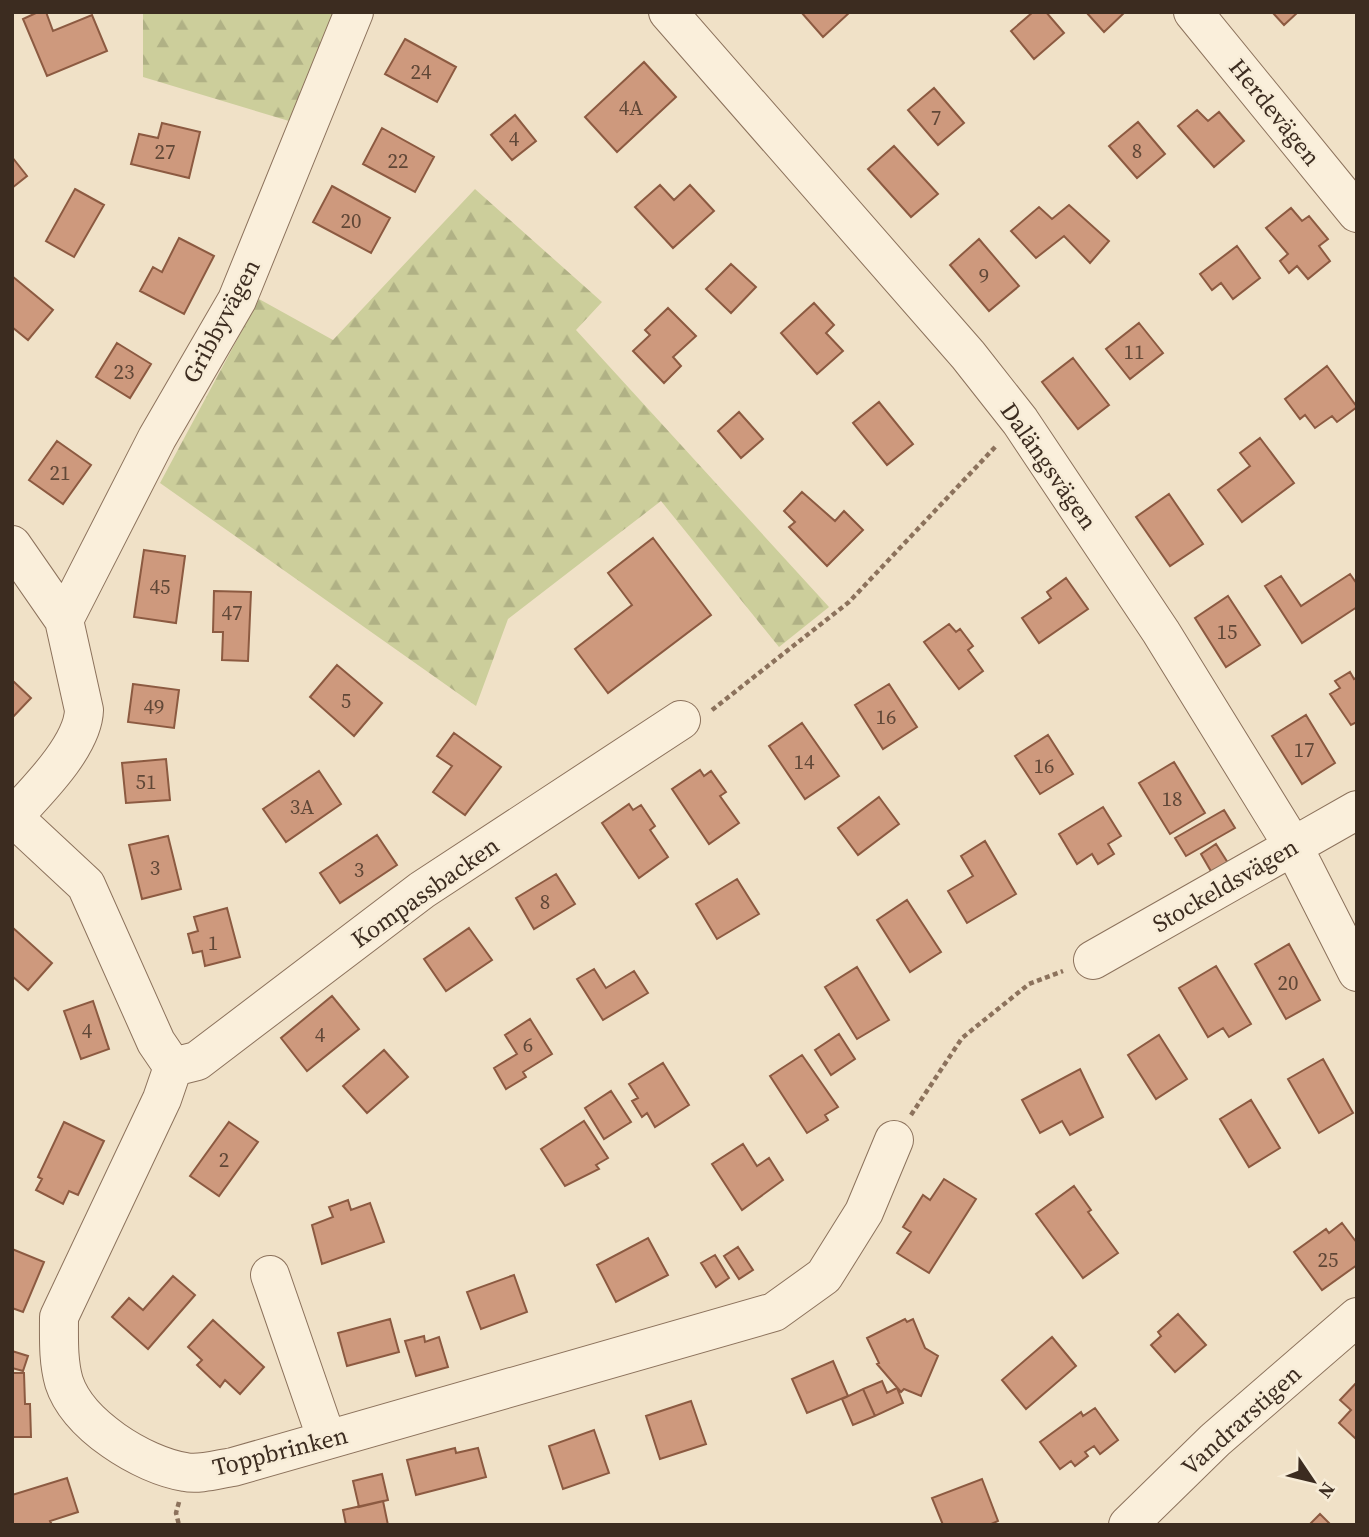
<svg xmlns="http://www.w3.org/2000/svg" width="1369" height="1537" font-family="'Source Serif 4',serif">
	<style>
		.forest { fill: url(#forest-firs) }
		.building { fill: #ce997d; stroke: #8c5a41; stroke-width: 2 }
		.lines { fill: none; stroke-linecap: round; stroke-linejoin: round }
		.minor-casing { stroke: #8c725c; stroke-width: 40 }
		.path { stroke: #8c725c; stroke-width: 4.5; stroke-dasharray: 5 3.5; stroke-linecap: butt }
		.minor { stroke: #faefdb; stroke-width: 38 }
		.labels { text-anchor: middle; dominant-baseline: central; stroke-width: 5; stroke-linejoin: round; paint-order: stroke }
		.number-label { font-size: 21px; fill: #604737 }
		.street-label { font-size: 24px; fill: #3c2c20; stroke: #f7ecd7 }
	</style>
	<defs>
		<pattern id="forest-firs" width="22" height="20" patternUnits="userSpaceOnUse" patternTransform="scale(1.75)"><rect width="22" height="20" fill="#ccce9b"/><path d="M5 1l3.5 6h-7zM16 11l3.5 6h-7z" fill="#b0b185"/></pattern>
	</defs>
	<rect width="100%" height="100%" fill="#f0e1c7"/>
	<path class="forest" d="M143 12H340L299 124 143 77Z
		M475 189 602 302 576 330 829 607 779 647 661 501 508 619 476 706 160 483 259 299 333 340Z"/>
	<path class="building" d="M38 12H46L53 31 92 15 107 51 47 76 23 19Z
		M801 12H850L823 37Z
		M1033 12H1046L1064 33 1034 59 1011 31Z
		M1086 12H1125L1104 32Z
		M1272 12H1298L1284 25Z
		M405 39 456 67 437 102 385 74Z
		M644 62 676 97 617 152 585 117Z
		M934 88 964 123 938 145 908 110Z
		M1197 110 1208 121 1219 112 1244 141 1214 167 1178 126Z
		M515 115 536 141 512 160 491 135Z
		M1138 122 1165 154 1137 178 1109 146Z
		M162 123 200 132 189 178 131 164 139 134 158 138Z
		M382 128 434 157 415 192 363 164Z
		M894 146 938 194 911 217 868 169Z
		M12 157 27 176 12 188Z
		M660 185 674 200 690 185 714 211 673 248 635 207Z
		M332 186 390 218 371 253 313 222Z
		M75 189 104 205 74 257 46 241Z
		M1069 205 1109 241 1090 263 1064 236 1036 258 1011 231 1039 207 1052 219Z
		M1291 208 1302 221 1309 216 1328 239 1319 246 1330 261 1308 279 1297 266 1289 273 1280 261 1288 254 1266 228Z
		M179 238 214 256 184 314 140 291 153 267 162 272Z
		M979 239 1019 286 989 311 950 265Z
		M1237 246 1260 278 1233 299 1221 283 1212 290 1200 274Z
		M731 264 756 287 731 313 706 289Z
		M12 276 53 310 28 340 12 327Z
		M814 303 834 325 826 333 843 351 817 374 781 333Z
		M668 308 696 336 673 357 681 366 664 383 633 351 650 335 645 330Z
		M1139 323 1163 353 1130 379 1106 349Z
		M117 343 151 364 130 398 96 377Z
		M1073 358 1109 405 1078 429 1042 382Z
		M1327 366 1357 407 1337 422 1332 416 1315 428 1305 415 1300 419 1285 399Z
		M879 402 913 444 887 465 853 423Z
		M739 412 763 439 741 458 718 431Z
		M1260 438 1294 483 1242 522 1218 490 1250 466 1240 453Z
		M57 441 91 465 63 504 29 480Z
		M802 492 835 521 844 511 863 530 827 566 789 527 795 522 784 511Z
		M1169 494 1203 544 1170 566 1136 517Z
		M653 538 711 615 608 693 575 649 632 605 608 573Z
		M144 550 185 556 176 623 134 617Z
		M1350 574 1357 584V607L1302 643 1265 586 1281 576 1301 606Z
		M1066 578 1088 609 1039 643 1022 618 1051 598 1047 592Z
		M214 591 251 592 248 661 222 660 223 632H213Z
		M1228 596 1260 645 1226 667 1195 618Z
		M949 624 956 632 960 629 973 646 968 650 983 671 959 689 924 642Z
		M337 665 382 703 354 736 310 697Z
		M1350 672 1354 679 1357 677V722L1351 725 1330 694 1340 688 1335 681Z
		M12 680 31 698 12 718Z
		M133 684 179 690 174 728 128 722Z
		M889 684 917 727 883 749 855 705Z
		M1306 715 1335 763 1302 784 1272 736Z
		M802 723 839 776 805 799 769 746Z
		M454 733 501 767 465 815 433 792 452 766 437 756Z
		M1048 735 1073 774 1040 794 1015 756Z
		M166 759 170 800 126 803 122 763Z
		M1174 762 1205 813 1170 834 1139 783Z
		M700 770 704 776 711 771 726 792 720 796 739 823 709 844 672 789Z
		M319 771 341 804 286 842 263 809Z
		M879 797 899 824 858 855 838 828Z
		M629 804 633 810 641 805 655 826 650 830 668 857 639 878 602 823Z
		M1103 807 1121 836 1108 844 1114 854 1098 864 1092 854 1077 864 1059 834Z
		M1224 810 1235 828 1186 856 1175 838Z
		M377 835 397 865 340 903 320 873Z
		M168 836 181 889 142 899 129 845Z
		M985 841 1016 894 967 923 948 891 973 876 961 856Z
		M1216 844 1228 863 1212 873 1201 854Z
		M556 874 575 904 534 929 516 898Z
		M737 879 759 914 717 939 696 904Z
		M907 900 941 952 910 972 877 920Z
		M227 908 240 957 205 966 202 951 193 953 188 934 198 931 194 917Z
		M12 927 52 963 28 990 12 976Z
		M469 928 492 960 446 991 424 959Z
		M1289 944 1320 1000 1286 1019 1255 964Z
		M1216 966 1251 1024 1229 1037 1223 1028 1208 1037 1179 988Z
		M857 967 889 1020 857 1039 825 987Z
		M594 969 606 988 634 971 648 993 603 1020 577 979Z
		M332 996 359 1029 307 1071 281 1038Z
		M93 1001 109 1049 81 1059 64 1011Z
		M530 1019 552 1054 523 1072 526 1077 506 1089 494 1068 517 1054 505 1035Z
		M839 1034 855 1059 831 1075 815 1050Z
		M1159 1035 1187 1079 1156 1099 1128 1055Z
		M384 1050 408 1077 367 1113 343 1086Z
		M802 1055 838 1107 825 1115 828 1120 807 1133 770 1076Z
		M1323 1059 1353 1113 1319 1133 1288 1079Z
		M663 1063 689 1105 655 1127 647 1113 642 1117 632 1101 638 1098 629 1084Z
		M1080 1069 1103 1117 1070 1135 1062 1121 1040 1133 1022 1100Z
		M611 1091 631 1122 604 1139 585 1108Z
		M1251 1100 1280 1148 1249 1167 1220 1119Z
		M584 1121 608 1158 596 1165 599 1169 565 1186 541 1149Z
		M64 1122 104 1141 78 1195 69 1191 63 1204 36 1190 42 1179 38 1177Z
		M229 1122 258 1142 219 1196 190 1176Z
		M743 1144 757 1166 769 1158 783 1180 742 1210 712 1164Z
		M944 1179 976 1199 929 1273 897 1253 911 1232 903 1227 923 1195 930 1200Z
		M1074 1186 1091 1210 1088 1212 1118 1253 1083 1278 1036 1214Z
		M348 1200 351 1210 370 1203 384 1242 322 1264 312 1225 333 1217 329 1207Z
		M1342 1223 1357 1243V1265L1322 1290 1294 1252 1326 1229 1329 1233Z
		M648 1238 668 1275 616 1302 597 1265Z
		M738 1247 753 1270 739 1279 724 1256Z
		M12 1249 44 1262 23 1312 12 1308Z
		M715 1255 729 1278 716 1287 701 1263Z
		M514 1275 527 1312 481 1329 467 1292Z
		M173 1276 195 1295 148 1349 112 1317 129 1298 143 1310Z
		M1178 1314 1206 1345 1175 1372 1151 1345 1161 1336 1158 1332Z
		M390 1319 399 1352 347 1366 338 1333Z
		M905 1319 907 1322 913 1319 925 1348 938 1356 921 1396 904 1389 901 1392 877 1364 879 1363 867 1338Z
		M213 1320 264 1367 240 1394 225 1380 220 1387 197 1365 202 1360 188 1347Z
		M424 1336 425 1342 439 1337 448 1367 416 1376 405 1341Z
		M1052 1337 1076 1366 1026 1409 1002 1380Z
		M12 1351 28 1356 23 1371 12 1368Z
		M833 1361 848 1396 807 1413 792 1379Z
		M12 1373H24L25 1404H30L31 1437H12Z
		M882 1381 887 1393 897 1388 903 1403 875 1416 863 1389Z
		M1357 1382V1440L1339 1423 1351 1410 1340 1400Z
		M863 1389 875 1416 853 1425 842 1399Z
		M691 1401 706 1444 660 1459 646 1416Z
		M1095 1408 1118 1440 1100 1454 1094 1446 1085 1452 1088 1456 1075 1466 1071 1461 1060 1469 1040 1442 1081 1412 1083 1416Z
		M594 1430 609 1473 563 1489 549 1446Z
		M455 1448 456 1453 478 1448 486 1477 416 1495 407 1460Z
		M382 1474 388 1500 359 1507 353 1481Z
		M67 1478 78 1512 50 1521 52 1525H12V1495Z
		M982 1479 998 1521 989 1525H943L932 1498Z
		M383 1501 388 1525H346L343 1510Z
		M1320 1514 1331 1525H1309Z"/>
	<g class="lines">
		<g class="minor-casing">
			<path id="minor" d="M668 12 968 355 1020 421 1161 632 1293 846 1357 972
				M1193 12 1357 213
				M12 545 64 620 84 710C83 746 36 792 12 818
				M64 620 157 438 237 300 354 12
				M13 817 86 885 156 1042 173 1067 162 1099 59 1317C59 1339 58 1361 64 1382 78 1425 142 1465 185 1472 199 1475 219 1469 233 1467L774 1312 824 1276 864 1212 894 1140
				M1093 960 1357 810
				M173 1067 197 1061 422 890 681 720
				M270 1275 327 1440
				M1128 1525 1215 1440 1357 1317"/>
		</g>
		<path class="path" d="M712 710 849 602 997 445
			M911 1115 962 1038 1029 984 1063 971
			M179 1502 176 1513 179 1525"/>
		<use href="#minor" class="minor"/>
	</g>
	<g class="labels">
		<g class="number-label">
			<text x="421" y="71">24</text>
			<text x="631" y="107">4A</text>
			<text x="936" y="117">7</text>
			<text x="514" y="138">4</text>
			<text x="1137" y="150">8</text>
			<text x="165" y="151">27</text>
			<text x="398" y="160">22</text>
			<text x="351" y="220">20</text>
			<text x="984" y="275">9</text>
			<text x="1134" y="351">11</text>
			<text x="124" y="371">23</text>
			<text x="60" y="472">21</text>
			<text x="160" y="586">45</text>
			<text x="232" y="612">47</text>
			<text x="1227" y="631">15</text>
			<text x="346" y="700">5</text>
			<text x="154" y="706">49</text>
			<text x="886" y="716">16</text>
			<text x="1304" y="749">17</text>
			<text x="804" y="761">14</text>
			<text x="1044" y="765">16</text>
			<text x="146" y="781">51</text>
			<text x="1172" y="798">18</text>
			<text x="302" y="806">3A</text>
			<text x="155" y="867">3</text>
			<text x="359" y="869">3</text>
			<text x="545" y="901">8</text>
			<text x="213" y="942">1</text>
			<text x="1288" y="982">20</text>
			<text x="87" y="1030">4</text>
			<text x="320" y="1034">4</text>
			<text x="528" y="1044">6</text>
			<text x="224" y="1159">2</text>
			<text x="1328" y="1259">25</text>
		</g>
		<g class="street-label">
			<text transform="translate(1275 112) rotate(51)">Herdevägen</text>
			<text transform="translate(221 321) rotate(-62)">Gribbyvägen</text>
			<text transform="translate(1049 466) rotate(55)">Dalängsvägen</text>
			<text transform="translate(1225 885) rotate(-30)">Stockeldsvägen</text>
			<text transform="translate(425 892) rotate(-35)">Kompassbacken</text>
			<text transform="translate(1241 1420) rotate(-42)">Vandrarstigen</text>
			<text transform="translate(280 1451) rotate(-14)">Toppbrinken</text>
		</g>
	</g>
	<rect width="1369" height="1537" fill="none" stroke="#3c2c20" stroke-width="28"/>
	<g transform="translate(1313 1481) rotate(125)" stroke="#f7ecd7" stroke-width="5" paint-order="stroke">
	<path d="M0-5L12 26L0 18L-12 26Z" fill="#3c2c20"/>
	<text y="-10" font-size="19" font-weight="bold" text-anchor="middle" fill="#3c2c20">N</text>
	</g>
</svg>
